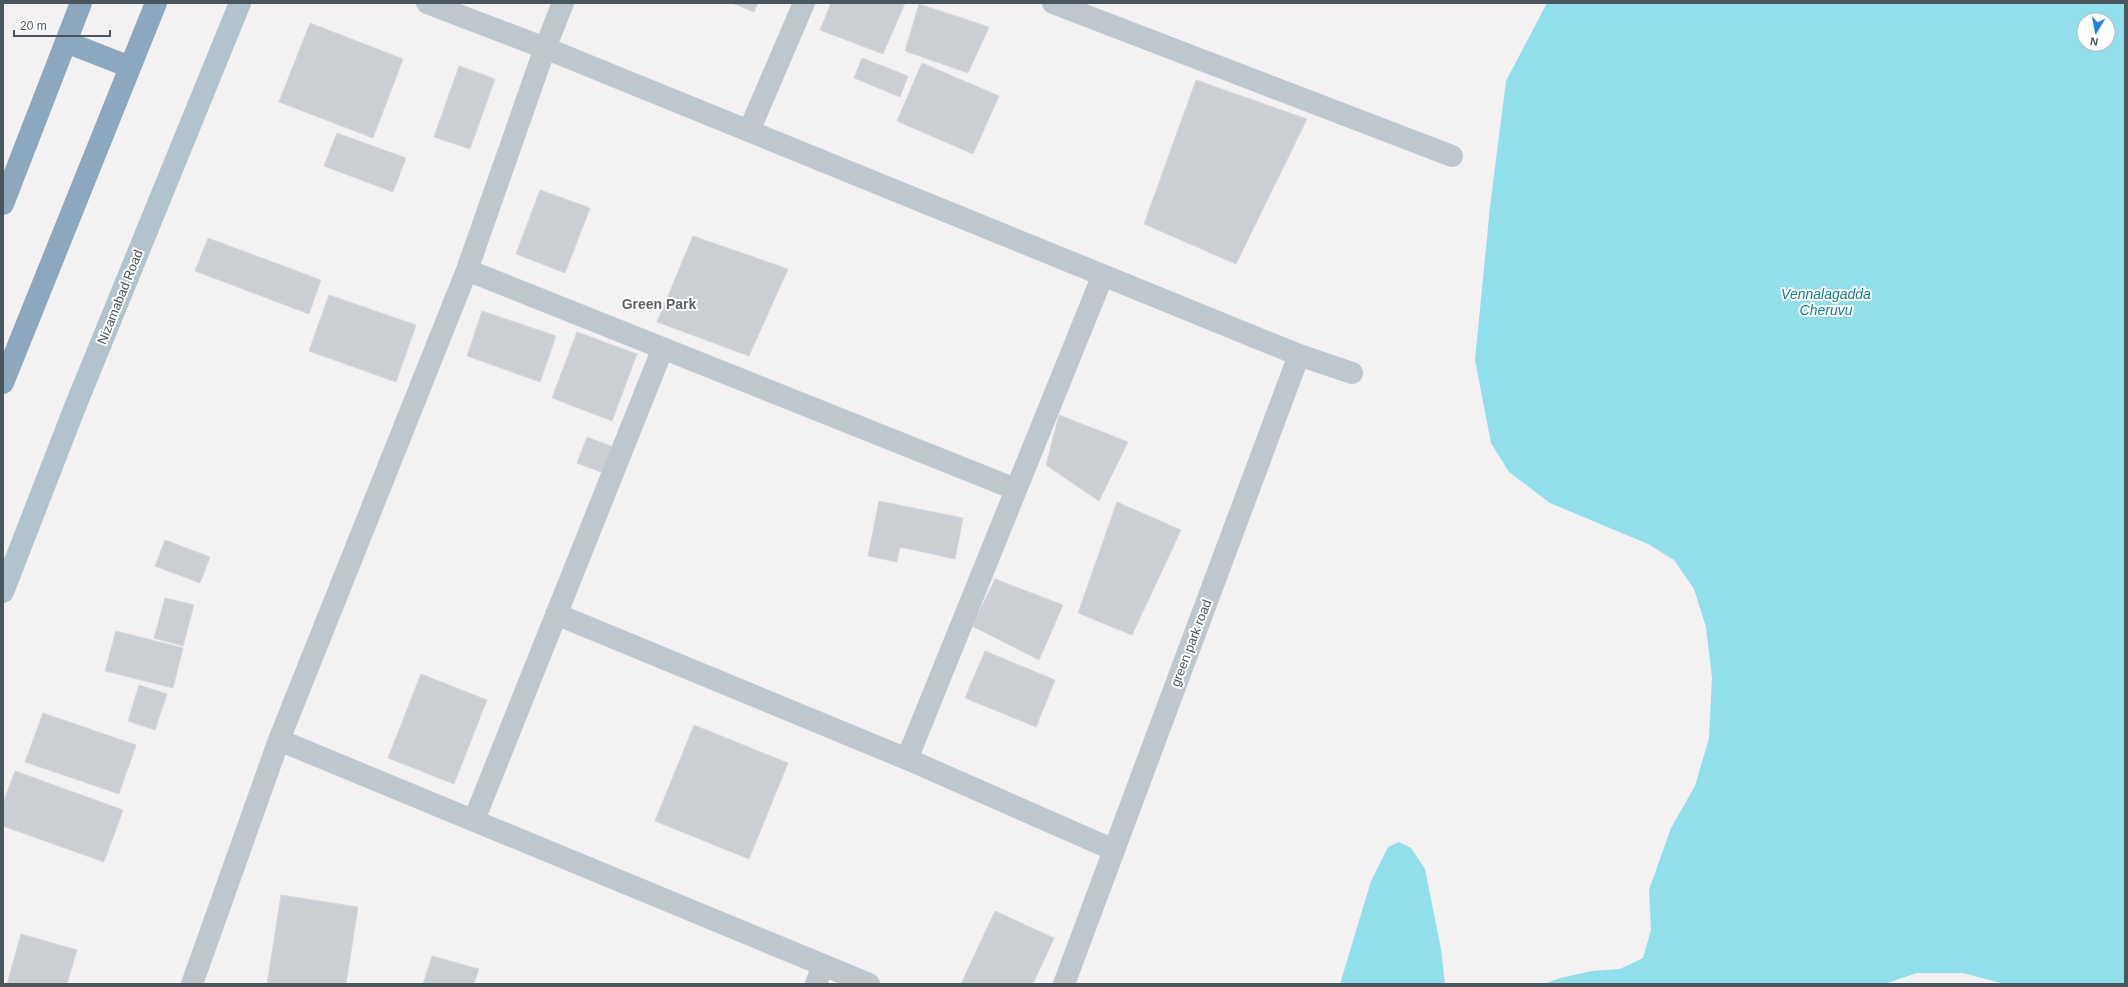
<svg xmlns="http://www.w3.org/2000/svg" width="2128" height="987" font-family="Arial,sans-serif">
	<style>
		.water { fill: #91dfea; fill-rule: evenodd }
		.building { fill: #cbcfd3; stroke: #d6d8dc }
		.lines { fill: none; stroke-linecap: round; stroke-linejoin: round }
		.minor { stroke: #bec7cd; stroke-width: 22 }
		.major { stroke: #b2c3ce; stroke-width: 22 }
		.highway { stroke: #8ba8be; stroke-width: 22 }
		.labels { text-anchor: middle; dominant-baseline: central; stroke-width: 4; stroke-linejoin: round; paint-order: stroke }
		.street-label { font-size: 13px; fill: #4a565e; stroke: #fff }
		.water-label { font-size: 14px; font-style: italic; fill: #127c8b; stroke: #fff }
		.neighbourhood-label { font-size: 14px; font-weight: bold; fill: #5e6266; stroke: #fff }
	</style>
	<rect width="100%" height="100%" fill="#f3f1f2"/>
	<path class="water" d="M1547 3H2125V984H2005L1963 973H1917L1884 984H1544L1560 978 1592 971 1620 969 1643 958 1651 930 1649 890 1671 828 1695 786 1709 738 1712 678 1706 627 1694 589 1674 560 1648 544 1550 503 1509 472 1491 443 1475 360 1490 207 1506 81ZM2084 20H2108V44H2084Z
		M1399 842 1411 848 1425 869 1441 949 1445 984H1340L1371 881 1388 847Z"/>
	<path class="building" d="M732 3H758L754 12Z
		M831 3H905L883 54 820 30Z
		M919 4 989 27 968 73 905 51Z
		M310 23 403 59 373 138 279 102Z
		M862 58 908 76 900 97 854 78Z
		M922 63 999 96 973 154 897 121Z
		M459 66 495 79 470 149 434 137Z
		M1196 80 1307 119 1236 264 1144 224Z
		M337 133 406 158 393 192 324 166Z
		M540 190 590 208 565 273 516 254Z
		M693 236 788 269 749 356 657 322Z
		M208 238 321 280 309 314 195 271Z
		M329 295 416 325 396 382 309 351Z
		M482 311 556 336 540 382 467 356Z
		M577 332 637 354 612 421 552 398Z
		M1059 415 1128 442 1099 501 1046 465Z
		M587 437 616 448 606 474 577 463Z
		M879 501 963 518 955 559 900 547 897 562 868 556Z
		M1117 502 1181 530 1132 635 1078 613Z
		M165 540 210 557 200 583 155 566Z
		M995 579 1063 605 1039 660 972 626Z
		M165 598 194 605 183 646 154 638Z
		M116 631 183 648 173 688 105 671Z
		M985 651 1055 680 1036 727 965 698Z
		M421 674 487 700 454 784 388 758Z
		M139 685 167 694 155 730 128 721Z
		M43 713 136 745 119 794 25 762Z
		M694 725 788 763 749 859 655 821Z
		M15 771 123 810 104 862 3 826V803Z
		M281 895 358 907 346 984H267Z
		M995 911 1054 938 1033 984H961Z
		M21 934 77 950 67 984H7Z
		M432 956 479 969 474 984H423Z"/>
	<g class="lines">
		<path class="minor" d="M427 3 545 48 1299 355
			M1053 3 1452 156
			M749 131 804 3
			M467 270 1015 489
			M556 614 907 759 1114 850
			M279 740 467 270 545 48 563 3
			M907 759 1103 275
			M474 820 663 348
			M192 984 279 740 869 984
			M816 984 823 965
			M1064 984 1299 355 1352 373"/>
		<path class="major" d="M3 592 75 407 240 3"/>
		<path class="highway" d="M66 42 130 67
			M3 204 81 3
			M3 383 156 3"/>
	</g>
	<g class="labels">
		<g class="street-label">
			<text transform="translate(120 297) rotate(-68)">Nizamabad Road</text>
			<text transform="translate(1191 643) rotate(-69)">green park road</text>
		</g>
		<g class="water-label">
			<text x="1826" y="294">Vennalagadda<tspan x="1826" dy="16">Cheruvu</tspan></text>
		</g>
		<g class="neighbourhood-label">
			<text x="659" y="304">Green Park</text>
		</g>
	</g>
	<rect width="2128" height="987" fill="none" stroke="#4a565e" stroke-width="8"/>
	<g transform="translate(2096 32) rotate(190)"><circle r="19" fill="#ffffff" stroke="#b7bbbf"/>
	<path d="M0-3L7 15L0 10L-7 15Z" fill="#2084df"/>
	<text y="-6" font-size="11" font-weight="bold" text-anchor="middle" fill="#4a565e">N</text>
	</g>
	<path d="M14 30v6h96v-6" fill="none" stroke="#4a565e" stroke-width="2"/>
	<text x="20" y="30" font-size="12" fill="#4a565e" stroke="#ffffff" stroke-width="3" paint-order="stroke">20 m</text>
</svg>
